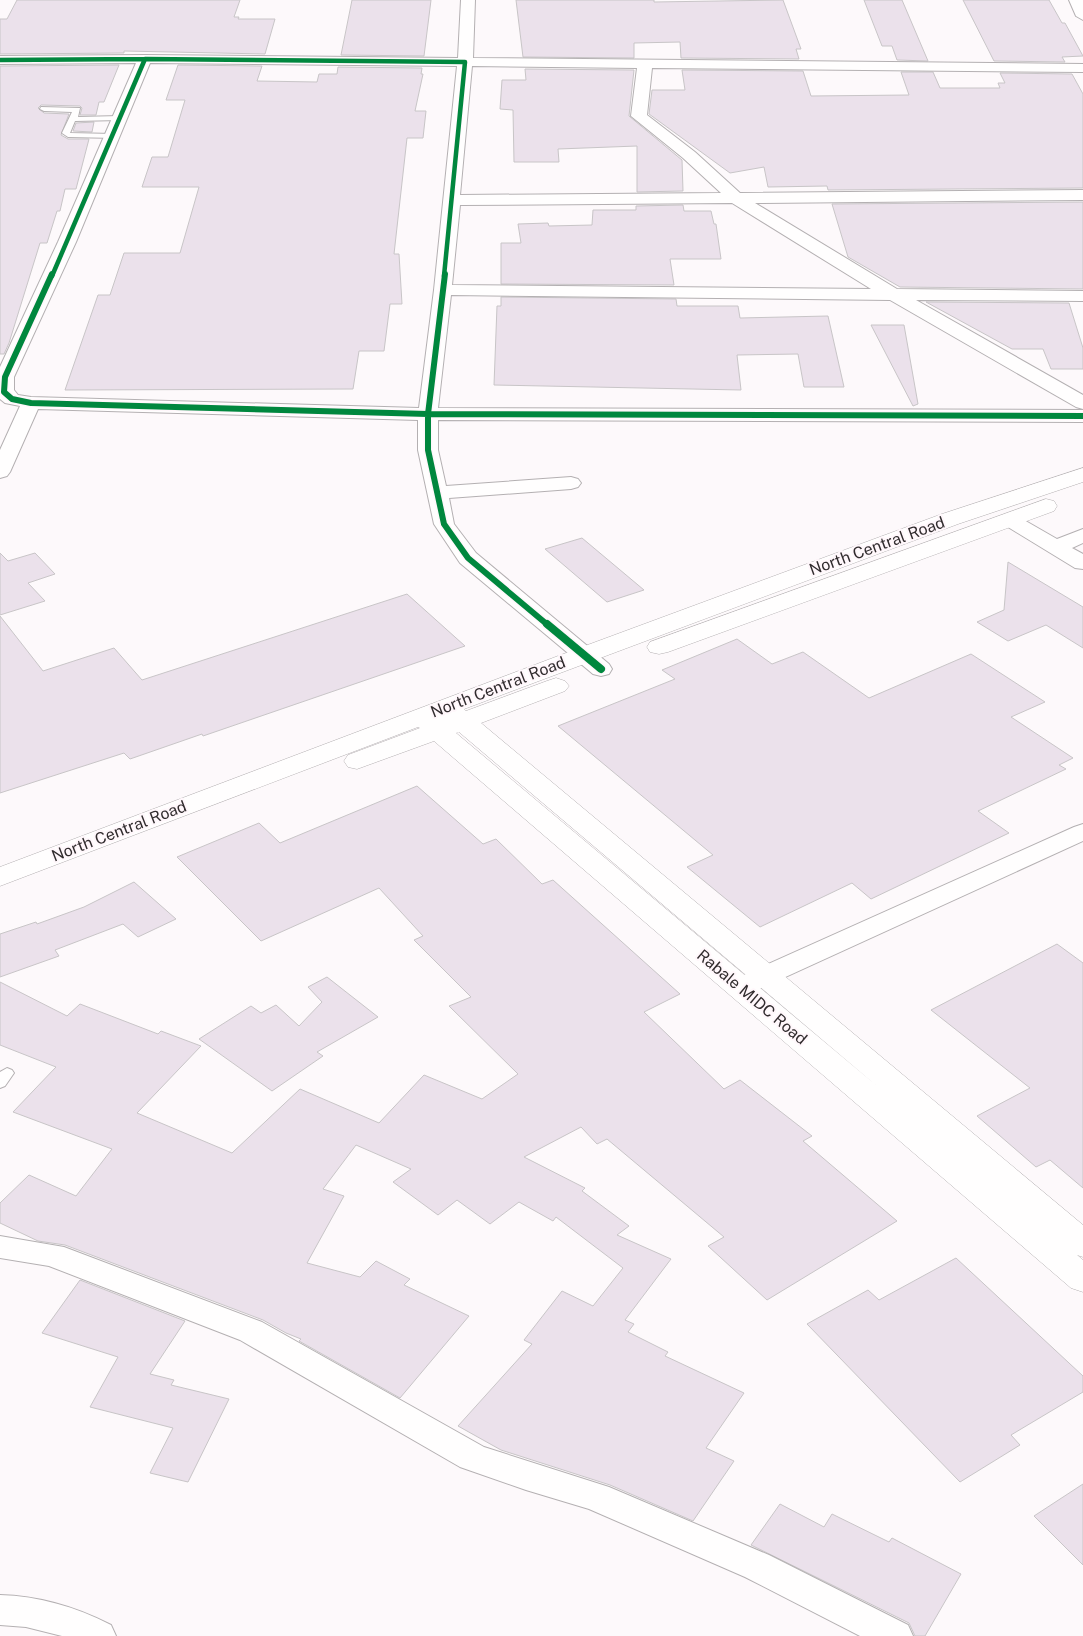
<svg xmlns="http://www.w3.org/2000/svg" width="1083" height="1636" font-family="'Public Sans',sans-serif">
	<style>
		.building { fill: #ebe1eb; stroke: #c8c5c7 }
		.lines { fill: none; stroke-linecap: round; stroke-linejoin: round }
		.service-casing { stroke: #b4b0b2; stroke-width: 2 }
		.minor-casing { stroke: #b4b0b2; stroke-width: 2 }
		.secondary-casing { stroke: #b4b0b2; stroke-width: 1 }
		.service { fill: #fffefe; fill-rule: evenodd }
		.minor { fill: #fffefe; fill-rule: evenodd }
		.secondary { fill: #fffefe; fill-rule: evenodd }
		.cycleway-far2-casing { stroke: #fff7fb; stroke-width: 6 }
		.cycleway-far1-casing { stroke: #fff7fb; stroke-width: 9 }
		.cycleway-casing { stroke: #fff7fb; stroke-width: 11 }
		.cycleway-far2 { stroke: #00873e; stroke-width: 4.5 }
		.cycleway-far1 { stroke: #00873e; stroke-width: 6 }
		.cycleway { stroke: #00873e; stroke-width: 8 }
		.labels { text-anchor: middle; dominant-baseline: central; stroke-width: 4; stroke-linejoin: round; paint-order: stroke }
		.street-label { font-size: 16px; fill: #312c2e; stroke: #fff7fb }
	</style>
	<rect width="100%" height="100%" fill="#fdf9fb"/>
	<path class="building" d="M17 0H240L234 17H239L238 19H275L265 54 124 51V53L0 54V19H7Z
		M352 0H431L424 56 341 55Z
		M516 0H654V2L783 0 801 49H796L799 59 681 58 680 42 634 43V58L523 57Z
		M864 0H902L928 61 897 60 892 46H882Z
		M963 0H1049L1062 23H1065L1083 56 1062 57 1065 62 994 61Z
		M119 65 104 102H99L96 115H80L82 108 80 106 41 105 38 108 44 113 69 114 61 135 68 139H89L76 189H65L60 211H57L47 243H40L9 343 4 354H0V66Z
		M178 65 262 66 257 81 317 82 319 74H337L338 67 422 68 421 74H423L415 111H426L423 138H407L394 254H399L402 304H390L384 351H359L353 389 65 390 98 295H110L124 253H180L199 187H142L152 157H168L185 100H166Z
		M525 69 634 70 629 116 682 160 683 191 637 192V146L558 149 559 162H514L513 110 500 109 502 80H526Z
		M682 70 803 71 811 96 909 95 901 72H933L940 88H1000L998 83H1005L1000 73 1072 74 1083 94V188L828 190 827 186 768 187 764 167 730 173 649 114 652 90H685Z
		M94 122 92 132 73 131 76 123Z
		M1083 202V289L900 287 848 257 832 204Z
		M683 205 684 211H711L714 224H716L721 259H670L674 285 501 284V243H521L518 224 548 223 549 226 592 225 593 210H636V206Z
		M501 297 676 299 677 306H738L740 318 828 316 844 387H804L798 354 737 355 741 390 494 385 497 306H501Z
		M926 302 1069 303 1083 348V369H1051L1043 349H1012Z
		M871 325H904L918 404 913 406Z
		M582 538 644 590 607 602 545 549Z
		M0 553 8 561 35 553 55 574 28 583 45 601 0 615Z
		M1008 562 1083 607V648L1046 625 1008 641 977 622 1004 610Z
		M407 594 465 646 203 736 202 734 130 759 124 753 0 793V616L43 671 114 648 142 680Z
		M737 639 772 664 803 652 869 698 971 654 1045 702 1011 717 1073 758 1059 765 1066 769 978 811 1009 833 871 899 852 883 760 927 687 867 713 855 558 726 675 679 662 670Z
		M417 786 483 844 496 839 542 884 553 880 680 994 644 1012 724 1089 740 1080 812 1136 803 1141 897 1221 767 1300 708 1246 724 1237 607 1139 597 1144 581 1127 524 1157 585 1188 582 1191 629 1226 617 1235 671 1259 625 1320 634 1324 628 1332 668 1352 665 1356 744 1393 706 1448 734 1461 693 1521 610 1485 501 1450 458 1426 532 1344 524 1340 562 1291 593 1306 623 1268 556 1217 553 1221 519 1202 490 1224 457 1200 438 1215 393 1182 411 1169 356 1145 323 1189 344 1196 307 1263 360 1277 376 1261 410 1279 404 1285 469 1316 400 1398 299 1341 301 1339 286 1333 263 1320 65 1245 38 1241 0 1223V1203L29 1175 76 1196 112 1149 13 1112 56 1067 0 1045V982L67 1016 80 1004 158 1034 161 1031 201 1046 137 1113 232 1153 300 1089 379 1123 424 1075 482 1099 518 1074 449 1006 471 997 414 940 423 936 379 888 261 941 177 857 259 823 280 843Z
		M134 882 176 919 138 937 123 924 55 950 59 956 0 977V934L36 922 37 924 84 907Z
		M1057 944 1083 963V1188L1050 1160 1036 1167 977 1116 1030 1088 931 1010Z
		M327 977 378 1017 317 1052 323 1056 272 1091 199 1039 251 1006 261 1013 276 1005 299 1026 322 1002 308 987Z
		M956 1258 1083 1376V1392L1011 1435 1020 1445 960 1482 807 1324 868 1290 879 1300Z
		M80 1280 185 1321 150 1374 174 1380 171 1385 229 1399 188 1482 150 1473 173 1428 90 1407 118 1357 42 1333Z
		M1083 1484V1565L1034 1516Z
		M780 1504 824 1527 832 1514 889 1542 892 1538 961 1574 925 1636H915L909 1623 751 1545Z"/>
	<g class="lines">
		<g class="service-casing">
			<path id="service" d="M41 107 80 108 78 117 120 116 124 118 120 120 75 121 70 133 113 134 117 136 116 138 68 137 62 133 72 112 44 111 40 109Z
				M7 1068 12 1070 14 1073 5 1086 0 1088V1072Z"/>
		</g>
		<g class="minor-casing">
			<path id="minor" d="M461 0H475L473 58 1083 64V72L652 68 647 115 695 152 740 193 1083 190V200L755 203 897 289 1083 291V301L916 300 1083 395V409L1076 407 890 300 451 295 438 408 1083 410V422L438 420V450L446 486 571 477 578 479 581 483 578 487 571 489 449 498 454 524 476 553 609 664 612 669 609 674 601 676 593 674 460 563 434 524 418 450V420L38 409 10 472 7 476 0 478V450L20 406 5 403 0 399V367L58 242 136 63 0 64V56L145 55 458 58ZM150 63 457 66 434 290 419 408 31 397 18 395 14 390V377L76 242ZM472 66 637 68 631 116 683 158 721 193 460 195ZM732 203 871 289 452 285 460 205Z
				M1069 0H1083V20L1076 16Z
				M1010 514 1017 516 1057 539 1083 529V543L1072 548 1083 554V569L1075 568 1003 524 1000 520 1003 516Z
				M1083 824V841L757 990 747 993 737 990 733 984 737 978 1074 827Z
				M0 1236 64 1247 262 1322 484 1447 609 1487 769 1555 908 1625 913 1636H860L745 1577 589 1509 526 1490 460 1467 240 1340 49 1266 0 1258Z
				M0 1595C39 1596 76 1607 111 1625L116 1636H62L26 1627 0 1625Z"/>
		</g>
		<g class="secondary-casing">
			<path id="secondary" d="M1083 468V482L958 524 464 709 466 711 547 681 556 678 565 681 569 686 565 691 481 723 1083 1225V1257L1077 1255 1083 1260V1292L1071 1288 434 741 357 769 348 767 344 761 348 755 420 728 418 727 0 886V867L574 650 942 514ZM459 732 877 1086 456 733Z
				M1046 499 1054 501 1057 506 1054 511 668 652 659 654 650 652 647 647 650 642Z"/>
		</g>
		<use href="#service" class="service"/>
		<use href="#minor" class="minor"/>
		<use href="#secondary" class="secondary"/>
		<g class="cycleway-far2-casing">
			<path id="cycleway-far2" d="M145 59 465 62 444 276
				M0 60 145 59 52 276"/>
		</g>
		<g class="cycleway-far1-casing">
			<path id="cycleway-far1" d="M52 274 5 377 4 392 12 399 31 403 428 414 1083 416
				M445 274 428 414V450L444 524 468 558 549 626"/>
		</g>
		<g class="cycleway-casing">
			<path id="cycleway" d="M547 624 601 669"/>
		</g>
		<use href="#cycleway-far2" class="cycleway-far2"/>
		<use href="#cycleway-far1" class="cycleway-far1"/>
		<use href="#cycleway" class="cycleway"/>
	</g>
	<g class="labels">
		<g class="street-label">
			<text transform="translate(877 546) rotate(-20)">North Central Road</text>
			<text transform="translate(498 687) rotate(-21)">North Central Road</text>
			<text transform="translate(119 831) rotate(-21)">North Central Road</text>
			<text transform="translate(752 997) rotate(40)">Rabale MIDC Road</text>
		</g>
	</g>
</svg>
